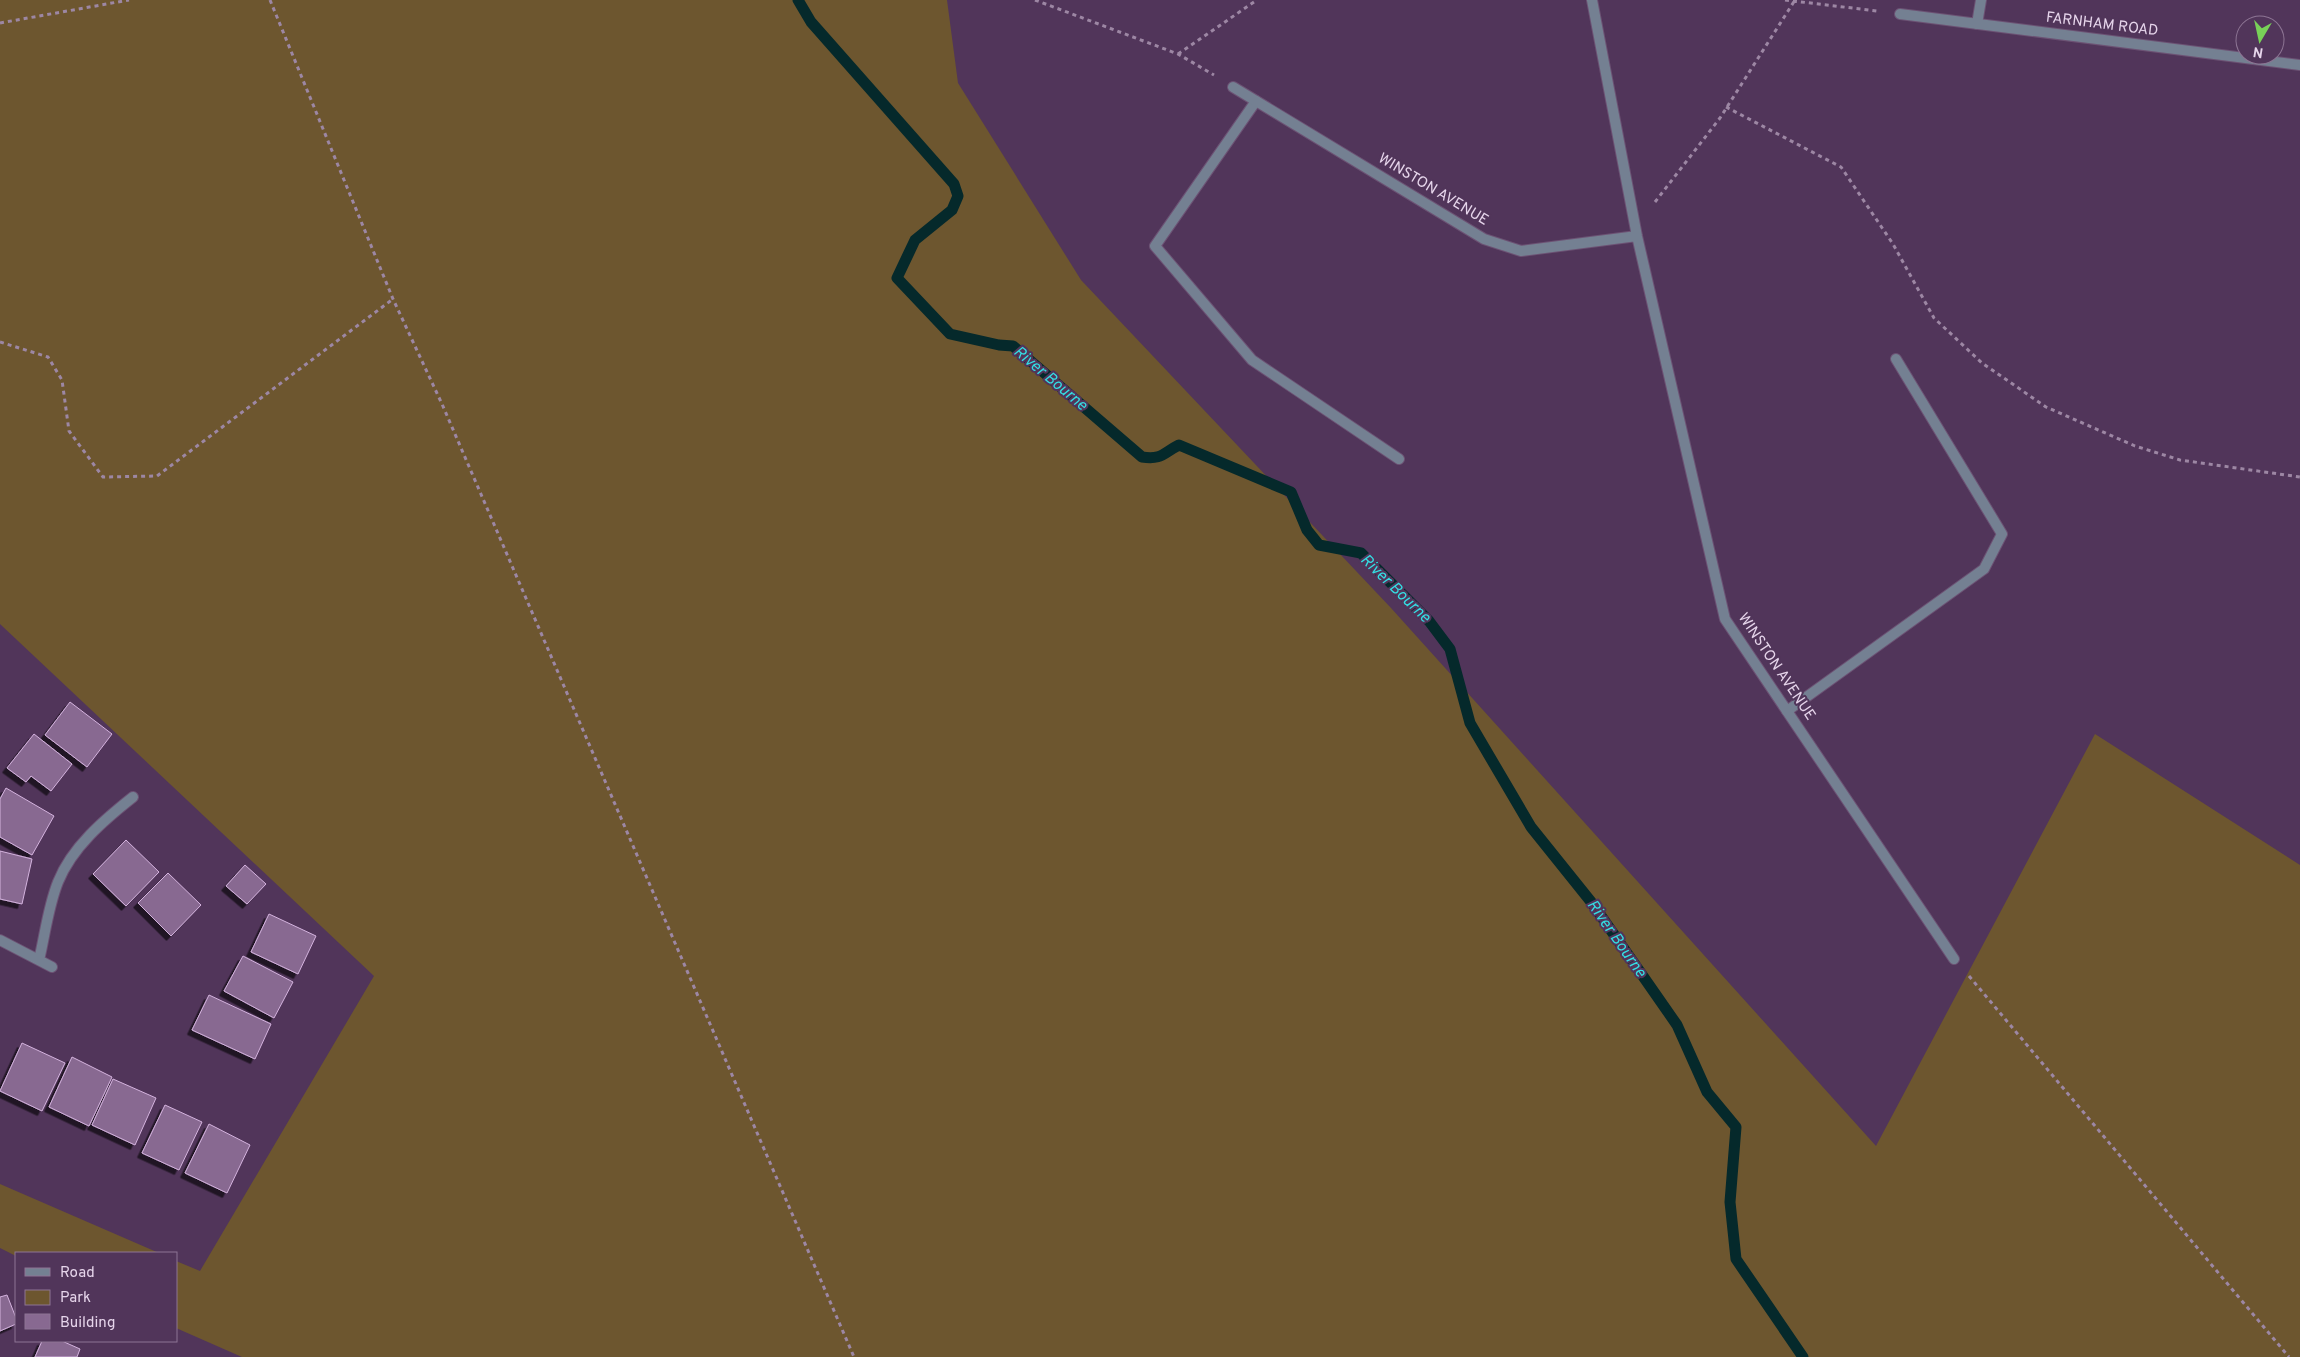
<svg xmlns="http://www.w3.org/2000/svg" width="2300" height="1357" font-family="Overpass,sans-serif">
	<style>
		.green { fill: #6d562f }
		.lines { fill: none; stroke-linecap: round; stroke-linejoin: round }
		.stream { stroke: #05292b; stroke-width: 11 }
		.building { fill: #886991; stroke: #d4b3de; filter: url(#shadow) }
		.service-casing { stroke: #6c5274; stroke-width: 12 }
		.minor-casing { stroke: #6c5274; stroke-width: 12 }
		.path { stroke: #9d87a4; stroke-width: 3; stroke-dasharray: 4 4; stroke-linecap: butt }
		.service { stroke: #748092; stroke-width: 10 }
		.minor { stroke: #748092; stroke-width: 10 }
		.labels { text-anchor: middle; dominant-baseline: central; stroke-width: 4; stroke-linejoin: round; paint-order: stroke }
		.street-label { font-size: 15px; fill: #e6d5eb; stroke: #51355a }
		.water-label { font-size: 16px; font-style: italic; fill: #34dee3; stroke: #51355a }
	</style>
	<defs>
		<filter id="shadow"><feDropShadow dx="-4.5" dy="4.5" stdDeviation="0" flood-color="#0009"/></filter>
	</defs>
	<rect width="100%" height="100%" fill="#51355a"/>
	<path class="green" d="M0 0H947L958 83 1081 280 1391 608 1876 1146 2095 734 2300 865V1357H242L176 1328V1261L200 1271 374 976 0 624Z
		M0 1184 159 1253H16V1256L0 1248Z"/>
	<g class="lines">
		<path class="stream" d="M798 0 811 22 954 184 958 196 952 210 915 240 897 278 950 334 999 345 1013 346 1142 457C1162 460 1163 453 1179 445L1291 492 1307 530 1319 545 1361 553 1429 621 1450 649 1470 723 1531 827 1592 903 1677 1025 1707 1092 1736 1127 1730 1202 1736 1259 1803 1357"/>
	</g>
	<path class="building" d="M70 702 112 734 87 767 45 735Z
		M34 734 72 764 51 791 31 776 26 782 7 768Z
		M6 788 54 816 32 855 0 837V799Z
		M126 840 159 872 126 906 93 874Z
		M0 851 32 859 22 904 0 899Z
		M245 865 266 884 247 904 226 886Z
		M168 873 201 905 171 936 138 903Z
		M269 914 316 936 298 974 251 952Z
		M243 956 293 982 274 1018 224 991Z
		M209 995 271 1024 255 1059 192 1030Z
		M22 1043 65 1063 42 1111 0 1091Z
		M72 1057 112 1077 89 1126 49 1107Z
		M113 1079 156 1098 135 1145 92 1125Z
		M165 1105 202 1122 179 1170 142 1153Z
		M209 1124 250 1145 227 1193 185 1173Z
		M7 1295 16 1318V1324L0 1331V1297Z
		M42 1341H62L80 1349 77 1357H35Z"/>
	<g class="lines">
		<g class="service-casing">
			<path id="service" d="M1977 24 1981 0
				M1256 101 1155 246 1252 360 1399 459
				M1787 711 1984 569 2002 534 1896 359"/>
		</g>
		<g class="minor-casing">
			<path id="minor" d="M1592 0 1637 236 1725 619 1954 959
				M1900 14 2300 65
				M1233 87 1484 239 1521 251 1637 236
				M0 940 52 967
				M39 960C45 935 48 907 58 882 72 847 104 820 133 797"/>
		</g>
		<path class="path" d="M270 0 393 299 442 404 854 1357
			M1035 0 1178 54 1214 75
			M1785 0 1877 11
			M0 23 129 0
			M1178 54 1257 0
			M1726 107 1841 167 1893 244 1934 318 1982 363 2046 407 2135 446 2180 460 2300 477
			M1655 202 1720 118 1795 0
			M0 342 48 357 62 380 69 431 103 477 157 476 393 299
			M1969 976 2289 1357"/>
		<use href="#service" class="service"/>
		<use href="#minor" class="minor"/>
	</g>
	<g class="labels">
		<g class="street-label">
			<text transform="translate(2102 25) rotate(7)">FARNHAM ROAD</text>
			<text transform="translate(1433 190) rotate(31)">WINSTON AVENUE</text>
			<text transform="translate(1776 667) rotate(56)">WINSTON AVENUE</text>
		</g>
		<g class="water-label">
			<text transform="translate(1050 379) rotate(40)">River Bourne</text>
			<text transform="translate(1395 589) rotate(44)">River Bourne</text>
			<text transform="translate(1616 939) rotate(55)">River Bourne</text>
		</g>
	</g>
	<rect x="15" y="1252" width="162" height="90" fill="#51355a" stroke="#8d7594"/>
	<rect x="25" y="1268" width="25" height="8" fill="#748092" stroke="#8d7594"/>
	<text x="60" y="1277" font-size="15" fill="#e6d5eb">Road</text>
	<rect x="25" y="1290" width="25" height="15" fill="#6d562f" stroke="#8d7594"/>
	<text x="60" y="1302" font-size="15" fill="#e6d5eb">Park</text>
	<rect x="25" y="1314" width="25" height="15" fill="#886991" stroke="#8d7594"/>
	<text x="60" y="1327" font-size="15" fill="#e6d5eb">Building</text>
	<g transform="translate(2260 40) rotate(189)"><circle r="24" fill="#51355a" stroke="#8d7594"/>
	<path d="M0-4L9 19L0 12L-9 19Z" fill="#78d158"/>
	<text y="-8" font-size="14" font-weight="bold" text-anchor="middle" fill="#e6d5eb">N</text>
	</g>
</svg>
